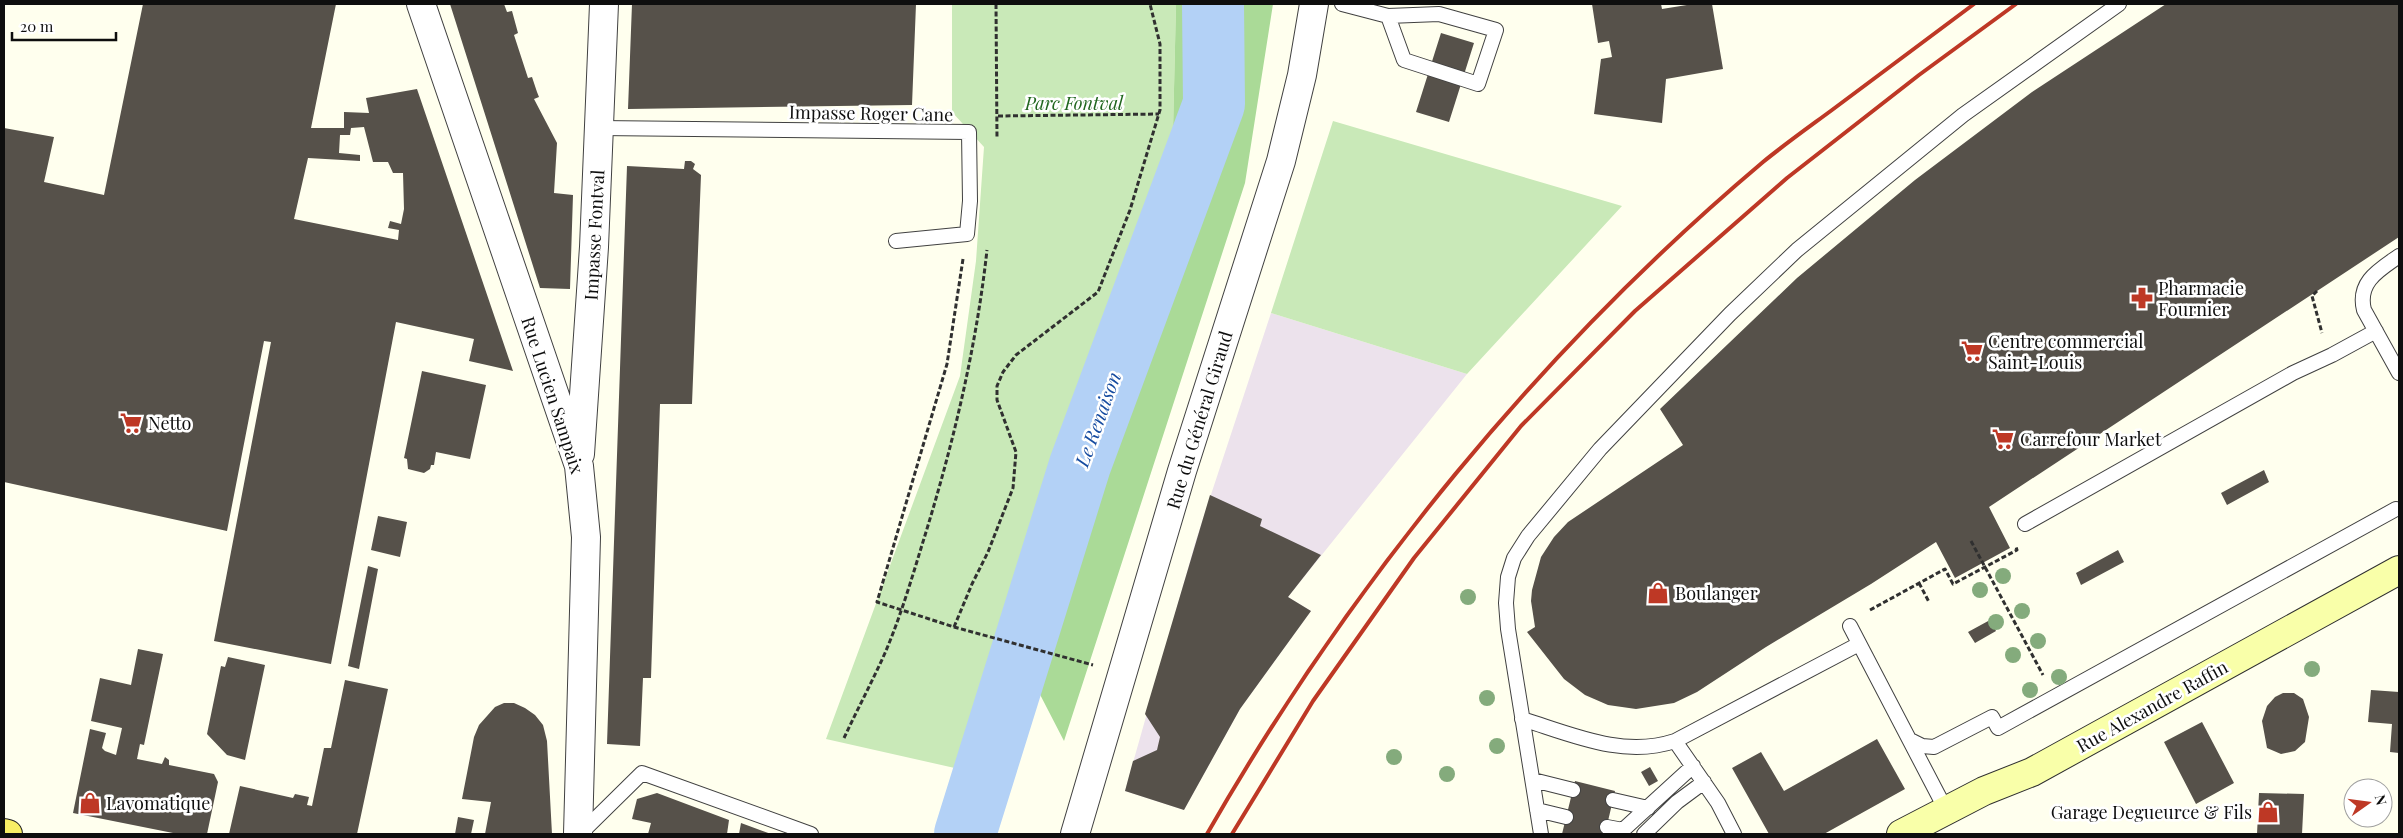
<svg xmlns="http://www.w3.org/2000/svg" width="2403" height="838" font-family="'Playfair Display',serif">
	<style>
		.industrial { fill: #ece2ec }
		.green { fill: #c9e9b8 }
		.forest { fill: #aada97 }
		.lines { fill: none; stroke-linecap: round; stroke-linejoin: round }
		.river { stroke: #b3d1f6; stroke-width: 62 }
		.building { fill: #56514a; fill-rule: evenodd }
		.service-casing { stroke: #414141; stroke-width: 16 }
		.minor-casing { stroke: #414141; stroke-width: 30 }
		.tertiary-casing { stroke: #414141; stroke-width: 30 }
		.secondary-casing { stroke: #303030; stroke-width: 30 }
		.primary-casing { stroke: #1f1f1f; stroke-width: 30 }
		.path { stroke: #303030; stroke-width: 3; stroke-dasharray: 5 2.5; stroke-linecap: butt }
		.service { stroke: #fff; stroke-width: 14 }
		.minor { stroke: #fff; stroke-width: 28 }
		.tertiary { stroke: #fff; stroke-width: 28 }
		.secondary { stroke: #f9ffa9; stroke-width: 28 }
		.primary { stroke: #f8ee65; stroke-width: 28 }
		.rail { stroke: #be3825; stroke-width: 4 }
		.tree { fill: #84ab7c }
		.labels { text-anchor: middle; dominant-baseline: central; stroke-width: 5; stroke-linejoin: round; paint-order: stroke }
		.park-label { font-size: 18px; font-style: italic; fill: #20661e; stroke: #fff }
		.street-label { font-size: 18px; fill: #0e0e0e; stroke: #fff }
		.poi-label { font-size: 18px; fill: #0e0e0e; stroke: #fff; text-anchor: start }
		.water-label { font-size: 19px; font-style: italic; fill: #174ca0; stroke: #fff }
	</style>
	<rect width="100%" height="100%" fill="#ffe"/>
	<path class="industrial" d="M1271 313 1467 374 1288 597 1311 611 1240 709 1184 810 1125 791 1196 540Z"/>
	<path class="green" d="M952 4H1176L1173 131 1002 621 968 771 826 739 960 376 976 261 984 147 952 112Z
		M1333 121 1622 206 1467 374 1271 313Z"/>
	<path class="forest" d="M1176 4H1273L1245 183 1064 741 1002 621 1173 131Z"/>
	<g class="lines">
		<path class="river" d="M965 834 1080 465 1214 104 1213 4"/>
	</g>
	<path class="building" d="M143 4H336L311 128H344V112L369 113 366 98 417 89 513 371 469 361 474 339 396 322 331 664 214 641 271 342 264 341 227 531 4 482V128L54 137 44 182 104 195ZM364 127 373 162H388L393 173H403L404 209 401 224 390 221 388 228 399 230 398 240 294 219 308 158 360 161V155L339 153 340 135H350L351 128Z
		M450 4H504L507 12 512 11 518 33 514 35 528 78 532 77 537 92 539 97 534 99 557 143 554 193 573 195 570 289 540 288Z
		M632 4H916L912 105 628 109Z
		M1592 4H1661L1662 9 1693 4H1712L1723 69 1666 79 1662 123 1594 114 1601 59 1612 57 1609 41 1598 43Z
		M2166 4H2399V237L1989 507 2010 548 1955 578 1936 542 1871 584 1766 647 1697 692 1674 703 1636 709 1608 705 1585 695 1564 679 1527 632 1535 627 1531 601 1532 590 1541 557 1554 537 1568 522 1683 445 1660 409 1797 278 1915 180 2032 92Z
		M1441 33 1474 43 1449 122 1416 112Z
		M685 161H691L695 164 693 169 701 175 692 404H660L651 678H643L640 746 607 744 627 166 684 169Z
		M422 371 486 385 470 459 436 452 434 465H431L430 469 424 473 408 469 407 459 404 458Z
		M2264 470 2269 482 2227 505 2221 493Z
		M1210 495 1262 519 1260 526 1321 555 1288 597 1311 611 1240 709 1184 810 1125 791 1133 761 1157 750 1160 737 1145 714Z
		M378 516 407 522 400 557 371 550Z
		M2118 550 2124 562 2081 585 2076 573Z
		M368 566 378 569 359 669 348 666Z
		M1990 620 1996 631 1975 643 1968 632Z
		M138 649 163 654 144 745 140 744 137 759 162 764 165 757 169 760V765L214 774 218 782 207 834H178L73 813 90 729 106 733 102 748 105 751 116 755 122 728 91 721 100 678 131 685Z
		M228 657 265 665 245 760 227 755 207 734 221 666 225 667Z
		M345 680 388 689 357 834H229L240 786 293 798 295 794 309 797 307 805 312 806 324 748H331Z
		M2371 690 2399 692V753L2390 752 2392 724 2368 722Z
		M2283 693H2294L2303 699 2309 717 2305 742 2295 751 2281 754 2267 748 2262 721 2267 706 2275 697Z
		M504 703H514L525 708 535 715 543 725 547 741 552 834H485L491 802 462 799 474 737 479 725 495 707Z
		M2202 722 2234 783 2196 804 2164 742Z
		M1877 739 1905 789 1824 834H1769L1732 768 1761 752 1784 791Z
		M1650 767 1658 781 1649 786 1641 772Z
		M1575 781 1615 791 1605 834H1562Z
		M657 793 729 820 727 834H648L651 823 632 819 637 799Z
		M2259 793 2304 794 2302 834H2257Z
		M458 817 474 820 471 834H455Z
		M741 823 771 834H739Z"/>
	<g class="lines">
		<g class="service-casing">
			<path id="service" d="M1342 4 1388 16 1439 14 1496 30 1478 84 1404 60 1388 16
				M599 128 969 132 970 201 967 234 896 241
				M2399 256C2379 270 2357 282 2364 310L2399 373
				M2025 524 2293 373 2332 355 2376 331
				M1850 626 1946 810
				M1522 719C1573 735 1623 758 1675 741
				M1912 741 1922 746 1934 747 1992 717 1998 728 2396 509
				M1533 780 1573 790
				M1613 800 1648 808
				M1537 810 1566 817
				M1607 827 1623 830 1693 766
				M580 834 642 773 811 834
				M1541 834 1508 629 1506 603 1508 577 1514 558 1528 536 1600 449 1730 314 1797 250 1963 115 2119 4
				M1644 834 1677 802 1704 782
				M1734 834 1718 803 1675 741 1859 644"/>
		</g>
		<g class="minor-casing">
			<path id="minor" d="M421 4 579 466 586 537 578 834
				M580 454 594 247 604 4"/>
		</g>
		<g class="tertiary-casing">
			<path id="tertiary" d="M1075 834 1182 471 1281 161 1302 75 1314 4"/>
		</g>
		<g class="secondary-casing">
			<path id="secondary" d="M1901 834 1984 791 2032 772 2399 570"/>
		</g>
		<g class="primary-casing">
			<path id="primary" d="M4 833 8 834"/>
		</g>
		<path class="path" d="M996 4 997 139
			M998 116 1159 114
			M963 259 947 364 877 602 954 627 1093 665
			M2317 291 2312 296 2322 333
			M1971 541 2043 675
			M1919 583 1929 602
			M1870 610 1945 569 1953 584 2017 550 2016 547
			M954 627 972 584 988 552 1013 488 1016 452 997 400V386L1003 372 1016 355 1098 292 1130 210 1160 110V44L1150 4
			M844 738C857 710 872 682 885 653 900 618 911 581 922 545 952 449 976 350 987 250"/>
		<use href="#service" class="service"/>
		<use href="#minor" class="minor"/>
		<use href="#tertiary" class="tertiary"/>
		<use href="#secondary" class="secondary"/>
		<use href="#primary" class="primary"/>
		<path class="rail" d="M1207 834C1352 581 1540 350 1763 162 1785 144 1809 127 1832 110 1879 75 1927 39 1974 4
			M1232 834 1313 701 1414 558 1521 426 1635 311 1787 178 1919 75 2016 4"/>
	</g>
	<g class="tree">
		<circle cx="2003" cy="576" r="8"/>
		<circle cx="1980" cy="590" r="8"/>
		<circle cx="1468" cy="597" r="8"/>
		<circle cx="2022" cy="611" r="8"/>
		<circle cx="1996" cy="622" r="8"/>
		<circle cx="2038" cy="641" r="8"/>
		<circle cx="2013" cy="655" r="8"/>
		<circle cx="2312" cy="669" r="8"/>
		<circle cx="2059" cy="677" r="8"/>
		<circle cx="2030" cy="690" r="8"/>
		<circle cx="1487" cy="698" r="8"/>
		<circle cx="1497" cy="746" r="8"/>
		<circle cx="1394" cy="757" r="8"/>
		<circle cx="1447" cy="774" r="8"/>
	</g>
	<defs>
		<g id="pharmacy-bare" transform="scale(1.725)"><path d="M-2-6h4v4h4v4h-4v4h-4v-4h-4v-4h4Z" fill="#be3825" stroke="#fff" stroke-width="2.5" paint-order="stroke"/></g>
		<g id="supermarket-bare" transform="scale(1.725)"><path d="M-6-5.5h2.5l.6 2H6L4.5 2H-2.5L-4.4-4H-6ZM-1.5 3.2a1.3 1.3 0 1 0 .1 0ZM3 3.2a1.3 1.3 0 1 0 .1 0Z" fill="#be3825" stroke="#fff" stroke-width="2.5" paint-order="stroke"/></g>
		<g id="shop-bare" transform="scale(1.725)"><path d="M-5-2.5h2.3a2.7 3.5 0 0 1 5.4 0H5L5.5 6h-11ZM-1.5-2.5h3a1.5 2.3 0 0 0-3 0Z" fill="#be3825" stroke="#fff" stroke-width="2.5" paint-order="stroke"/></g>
	</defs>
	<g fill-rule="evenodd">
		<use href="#pharmacy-bare" x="2142" y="298"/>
		<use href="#supermarket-bare" x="1972" y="351"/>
		<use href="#supermarket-bare" x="131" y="423"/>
		<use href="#supermarket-bare" x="2003" y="439"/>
		<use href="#shop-bare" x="1658" y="593"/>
		<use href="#shop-bare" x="90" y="803"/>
		<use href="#shop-bare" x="2268" y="812"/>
	</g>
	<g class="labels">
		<g class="park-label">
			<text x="1074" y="103">Parc Fontval</text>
		</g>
		<g class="street-label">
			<text transform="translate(871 113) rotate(1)">Impasse Roger Cane</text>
			<text transform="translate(594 235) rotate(-87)">Impasse Fontval</text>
			<text transform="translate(553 395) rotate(72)">Rue Lucien Sampaix</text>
			<text transform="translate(1199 420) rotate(-73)">Rue du Général Giraud</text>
			<text transform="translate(2152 706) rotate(-29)">Rue Alexandre Raffin</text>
		</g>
		<g class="poi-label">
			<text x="2158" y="288">Pharmacie<tspan x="2158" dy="21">Fournier</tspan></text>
			<text x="1988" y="341">Centre commercial<tspan x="1988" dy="21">Saint-Louis</tspan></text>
			<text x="148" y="423">Netto</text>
			<text x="2020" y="439">Carrefour Market</text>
			<text x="1675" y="593">Boulanger</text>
			<text x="106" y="803">Lavomatique</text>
			<text x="2252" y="812" text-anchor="end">Garage Degueurce &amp; Fils</text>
		</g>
		<g class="water-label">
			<text transform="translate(1097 419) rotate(-70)">Le Renaison</text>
		</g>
	</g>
	<rect width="2403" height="838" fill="none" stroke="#0e0e0e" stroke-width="10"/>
	<g transform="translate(2368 803) rotate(76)"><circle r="24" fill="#ffffff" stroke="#9f9f9f"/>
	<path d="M0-4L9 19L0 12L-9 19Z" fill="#be3825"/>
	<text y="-8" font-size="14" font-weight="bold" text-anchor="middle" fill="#0e0e0e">N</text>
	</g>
	<path d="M12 32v8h104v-8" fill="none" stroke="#0e0e0e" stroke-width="2.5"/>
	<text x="20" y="32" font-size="15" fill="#0e0e0e" stroke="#ffffff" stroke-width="4" paint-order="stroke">20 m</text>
</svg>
